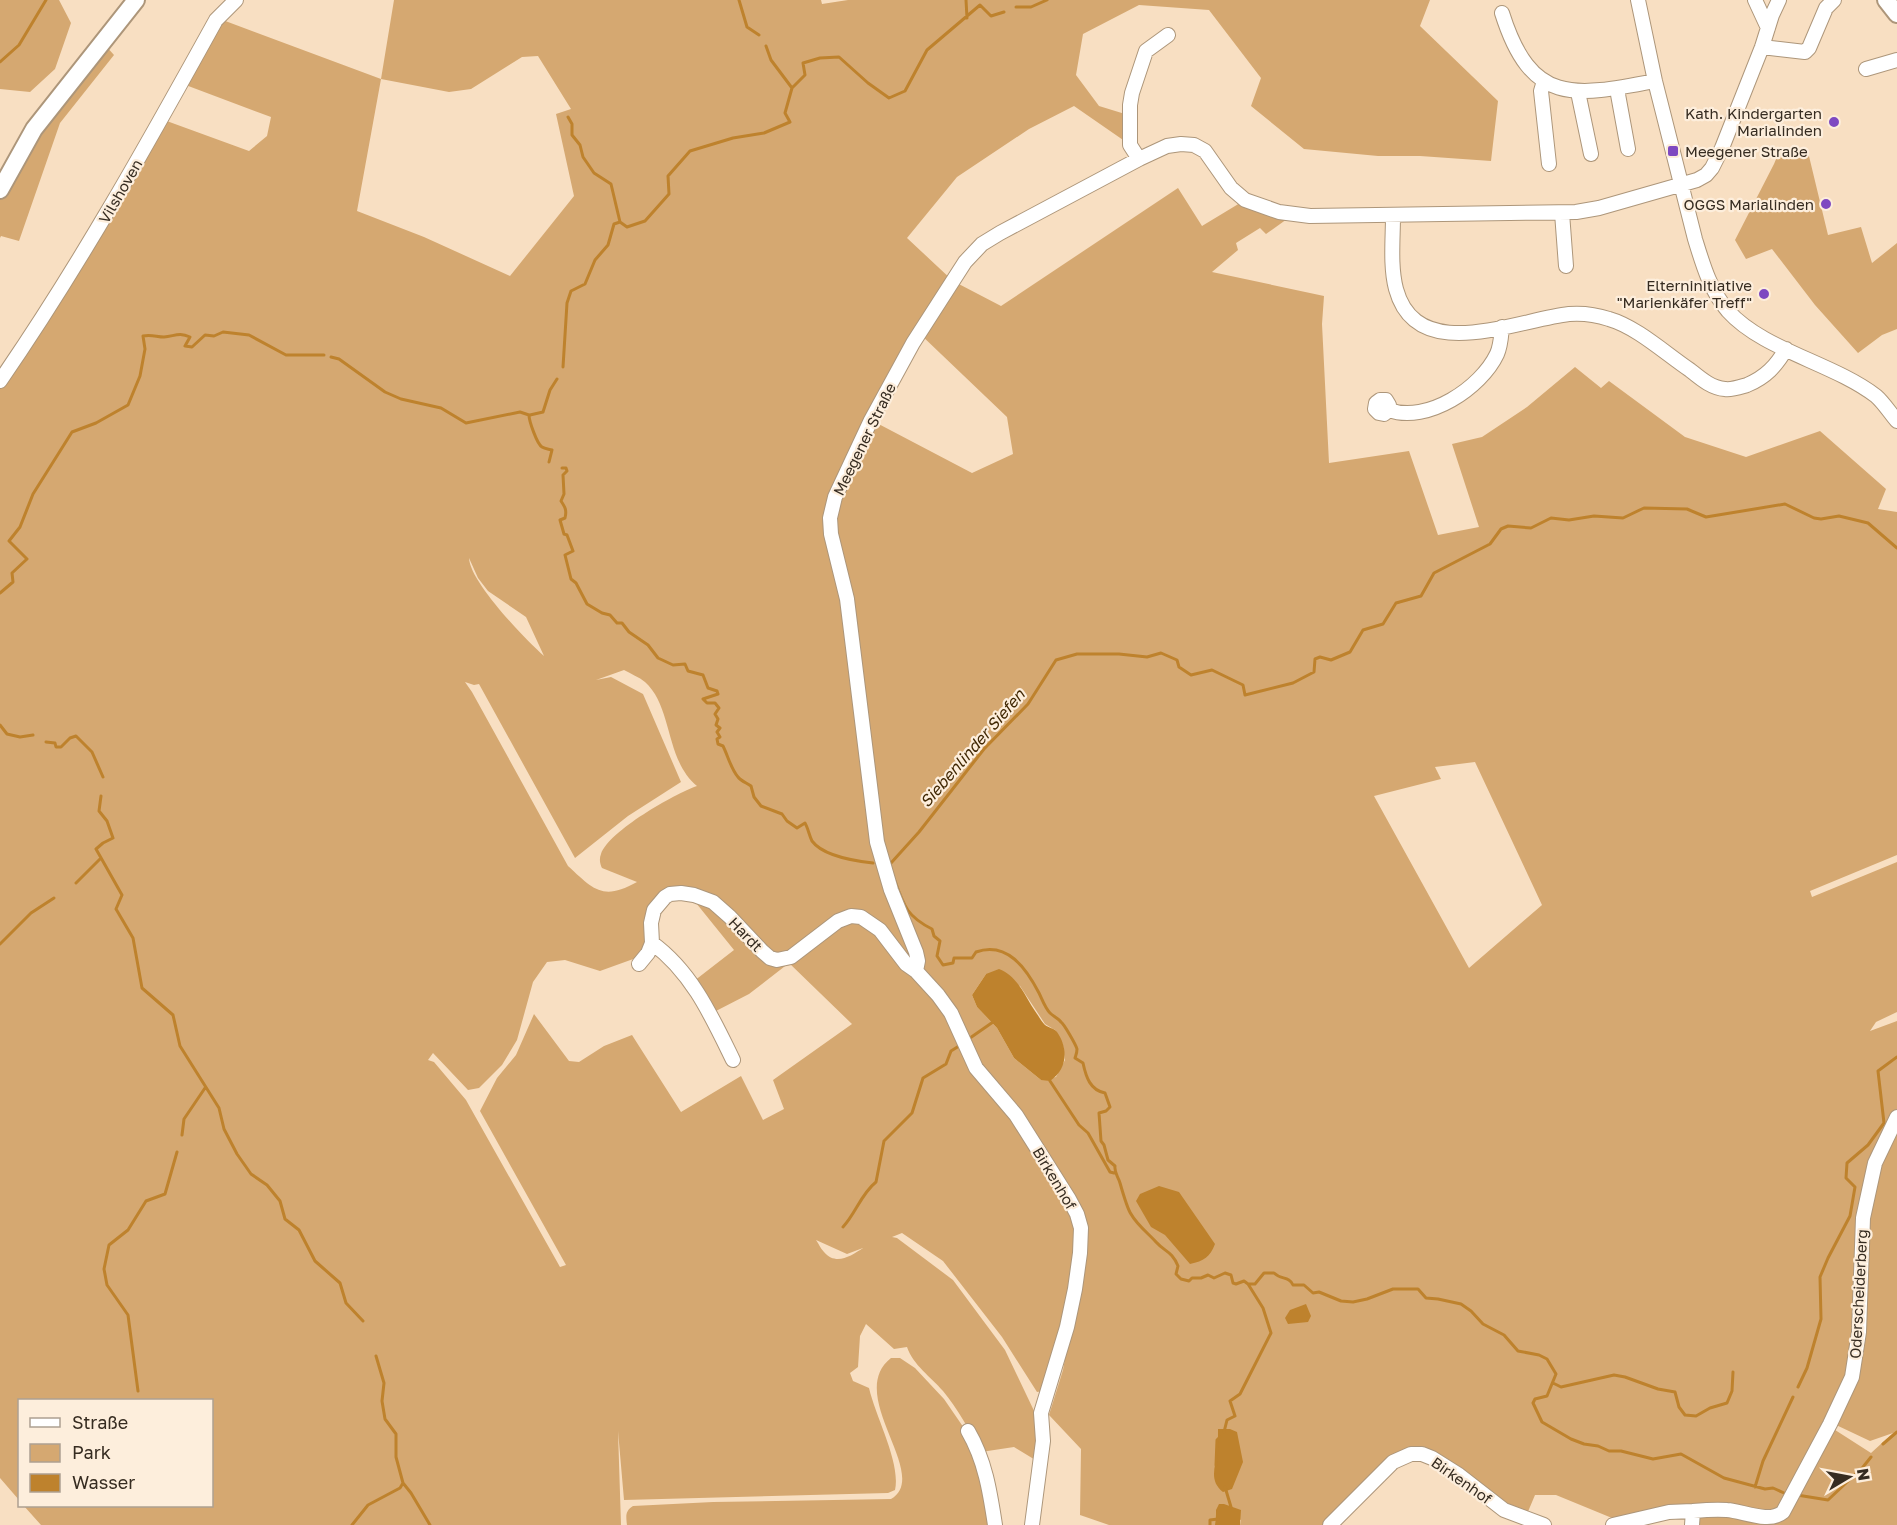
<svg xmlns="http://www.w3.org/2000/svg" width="1897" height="1525" font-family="'Golos Text',sans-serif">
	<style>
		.green { fill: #d5a871; fill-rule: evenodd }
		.water { fill: #be822d }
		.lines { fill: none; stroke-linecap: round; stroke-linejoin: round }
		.stream { stroke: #be822d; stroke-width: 3 }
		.minor-casing { stroke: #ad967a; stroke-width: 16 }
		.major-casing { stroke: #ad967a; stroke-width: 20 }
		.minor { stroke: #fff; stroke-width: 14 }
		.major { stroke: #fff; stroke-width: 16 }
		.poi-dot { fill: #7e49c1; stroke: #fdeedc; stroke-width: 2 }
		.labels { text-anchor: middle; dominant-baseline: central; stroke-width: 4.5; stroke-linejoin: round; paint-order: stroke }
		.poi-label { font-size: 15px; fill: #362c21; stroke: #fdeedc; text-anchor: end }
		.street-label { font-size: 15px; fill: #362c21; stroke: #fdeedc }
		.water-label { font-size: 16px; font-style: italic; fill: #402703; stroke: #fdeedc }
	</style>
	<rect width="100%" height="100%" fill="#f8dfc2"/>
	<path class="green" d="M0 0H59L71 23 55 69 30 92 0 89Z
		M394 0H821L822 4 848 0H1430L1420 26 1498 101 1491 161 1420 156H1378L1304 149 1251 106 1261 78 1209 10 1139 5 1083 34 1076 75 1099 106 1125 114 1126 142 1074 106 1029 129 957 177 907 238 953 281 1001 306 1178 188 1202 226 1245 200 1294 214 1266 234 1260 228 1236 243 1238 250 1212 272 1324 296 1322 324 1329 463 1409 451 1438 535 1479 527 1452 444 1482 437 1527 407 1575 367 1601 388 1609 381 1685 437 1746 457 1820 431 1886 489 1878 509 1897 512V855L1810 891 1812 897 1897 862V1012L1876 1022 1870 1031 1897 1021V1525H1696L1697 1521 1670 1508 1612 1518 1556 1495H1535L1527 1514 1411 1449 1326 1525H1240L1241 1520 1216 1510 1215 1525H1109L1080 1515 1081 1449 1049 1415 1063 1370 1077 1292 1070 1288 1043 1391 1037 1392 1002 1337 943 1261 902 1233 892 1237 897 1238 953 1280 1005 1350 1036 1415 1037 1461 1014 1447 981 1452C970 1431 958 1409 943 1391 931 1377 913 1365 907 1347L894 1349 866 1324 860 1336 858 1367 850 1373 853 1381 869 1388C876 1418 901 1463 895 1490L888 1493 624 1500 618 1431 621 1525H41L24 1506H212V1400H20L19 1500 0 1478V375L164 120 249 151 267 136 271 117 183 84 220 19 381 79ZM538 56 571 109 556 114 574 196 510 276 424 237 357 211 381 79 449 92 471 89 522 57ZM919 333 1007 417 1013 454 972 473 871 420ZM469 558 478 578 488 591 526 617 544 656C524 638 470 582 469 558ZM624 670C631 674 639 677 645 682 673 707 665 760 697 786 674 794 609 831 601 854 599 859 600 864 602 868L637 882C603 901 594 890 568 866L472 692 465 682 474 685 479 684 575 858 628 816 681 782 643 694 611 677 596 680ZM1475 762 1542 905 1469 968 1374 796 1441 779 1435 767ZM695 891 692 898 734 950 694 981 714 1012 749 994 789 963 852 1024 773 1080 784 1109 763 1120 741 1076 681 1112 632 1035 604 1046 579 1062 569 1061 534 1014 516 1055 497 1078 480 1111 566 1265 560 1267 466 1100 434 1062 428 1060 433 1053 468 1090 479 1088 502 1065 517 1040 533 982 547 962 565 960 600 971 636 958 645 944 651 907ZM865 913 909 962 919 979 905 972 873 926 850 921ZM986 974 1020 986 1045 1024 1055 1030 1063 1045 1065 1060 1056 1077 1041 1080 1014 1058 997 1028 977 1007 972 995ZM816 1240 847 1254 863 1248C851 1256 836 1266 824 1252 820 1248 819 1244 816 1240ZM1854 1354 1834 1424 1870 1441 1893 1433 1871 1453 1832 1428Z
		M105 45 114 55 60 123 19 241 1 236 0 238V199L26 151Z
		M1781 147 1797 158 1808 152 1828 235 1861 227 1872 263 1897 243V329L1882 335 1858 353 1815 305 1772 249 1746 259 1735 240 1774 164Z
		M891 1358H900L915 1368 944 1399 966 1431 973 1445 991 1525H627C626 1516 625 1511 633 1506L713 1502 891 1499C932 1475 844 1395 891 1358Z"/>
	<path class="water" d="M999 969C1019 977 1025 997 1037 1014 1039 1017 1042 1022 1045 1025 1049 1028 1054 1028 1057 1032 1069 1049 1067 1070 1050 1081L1041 1080 1014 1058 997 1028 977 1007 972 995 986 974Z
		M1159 1186 1179 1192 1215 1244C1210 1257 1204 1261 1190 1264L1165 1235 1151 1227 1136 1201 1140 1194Z
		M1306 1304 1311 1316 1308 1322 1288 1324 1285 1318 1290 1310Z
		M1218 1429H1230L1237 1432 1243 1462 1232 1489 1223 1492C1209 1481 1215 1468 1217 1453 1218 1445 1218 1437 1218 1429Z
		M1219 1504H1224L1241 1510 1240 1525H1215L1216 1510Z"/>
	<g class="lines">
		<path class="stream" d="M739 0 747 27 759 35
			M966 0 967 18
			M1016 7H1031L1047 0
			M766 46 771 60 792 88
			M0 62 19 45 46 0
			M568 117 572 124V135L580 145 583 157 594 173 611 184 620 222
			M331 357 339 359 385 392 401 399 441 408 466 423 520 412 529 415C529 421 537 444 542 447 545 449 549 449 552 450L549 462
			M563 367 567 303 571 291 585 284 595 260 608 245 614 224 620 222 627 227 645 221 669 194 668 176 690 151 733 138 764 133 790 122 785 113 792 88 805 75 803 63 820 58 839 57 868 83 889 98 905 91 927 50 980 5 991 16 1004 12
			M530 415 543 412 550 390 557 379
			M562 468H566L567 471 563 475 564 494 561 501C565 507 567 510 565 518L560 520 564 534 567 535 573 551 565 555 571 579 576 583 587 604 602 613 610 615 617 623H622L629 632 648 645 658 658 673 665 685 664 688 671 703 675 708 688 717 691 718 694 703 699 707 703H715L719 708 715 714 718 719 716 725 720 728 717 732 720 737 717 739 718 744 723 746C728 756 731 769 738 777 741 781 747 783 751 786L754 797 761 806 782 814 787 821 797 828 805 823C808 828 809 835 812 841 823 856 855 861 873 863
			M0 593 13 582 12 573 27 559 9 541 20 527 33 494 72 432 96 423 128 405 140 376 145 349 143 336C151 334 157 337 164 337 175 336 179 332 190 337L185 346 192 347 205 335 214 336 223 332 249 335 286 355H324
			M0 725 7 734 20 737 33 735
			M46 742 55 743 56 747H61L70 738 76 736 92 752 103 777
			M101 796 99 811 107 821 113 838 103 843 96 849 122 895 116 909 133 938 142 988 173 1015 180 1046 219 1108 224 1129 237 1154 251 1174 267 1185 280 1201 285 1219 299 1230 315 1261 340 1283 346 1303 363 1321
			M891 863 919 832 984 749 1028 704 1056 660 1077 654H1119L1147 657 1161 653 1177 660 1179 667 1191 675 1212 670 1243 685 1245 695 1293 683 1314 672 1315 659 1320 657 1331 660 1350 652 1363 630 1383 624 1396 603 1421 596 1434 573 1490 544 1501 529 1508 526 1531 528 1551 518 1569 520 1594 516 1623 518 1644 508 1687 509 1706 517 1785 504 1814 518 1821 519 1839 516 1868 523 1897 548
			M895 881C904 907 908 917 932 929L934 936 940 941 937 956 943 965 953 963 954 958H972L976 952C1007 941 1026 968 1039 993 1042 999 1045 1008 1050 1013 1053 1016 1058 1018 1061 1022 1064 1024 1076 1045 1077 1049 1077 1053 1076 1055 1075 1058L1083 1063C1086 1077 1090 1090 1105 1093L1110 1107 1106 1111 1099 1113 1101 1141 1104 1145 1108 1160 1115 1166C1114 1173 1118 1176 1120 1183 1122 1190 1128 1210 1131 1214 1137 1225 1149 1234 1156 1242 1165 1252 1172 1251 1178 1266L1176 1274 1181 1279 1189 1281 1192 1278H1201L1208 1275 1214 1278 1225 1273 1231 1275 1233 1283 1236 1284 1244 1281 1248 1284H1255L1264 1273H1274C1281 1280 1289 1276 1293 1285H1304L1313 1293 1319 1292 1341 1301 1353 1302 1367 1299 1393 1289H1418L1426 1298 1438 1299 1461 1304 1471 1311 1483 1324 1504 1335 1518 1351 1539 1355 1547 1359 1556 1374 1547 1396 1535 1399 1533 1403 1542 1422 1571 1439 1584 1444 1598 1446 1609 1451H1621L1653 1459 1681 1454 1724 1478 1765 1489 1773 1488 1784 1493
			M76 883 100 859
			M0 944 31 913 54 898
			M970 1038 993 1022
			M1050 1081 1079 1125 1088 1133 1110 1172 1114 1173
			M182 1135 184 1119 205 1088
			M843 1227C856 1213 861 1194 876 1182L884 1141 912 1113 923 1078 946 1064 951 1051 959 1046
			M376 1356 384 1383 382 1401 385 1419 396 1434V1457L403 1483 411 1493 430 1525
			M1553 1383 1561 1387 1614 1375 1625 1377 1658 1389 1675 1392 1679 1407 1685 1415 1696 1416 1710 1408 1727 1403 1732 1391 1733 1372
			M1798 1387 1807 1368 1821 1319 1820 1277 1828 1258 1850 1216 1855 1187 1846 1178 1847 1163 1868 1145 1884 1123 1878 1071 1897 1057
			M138 1391 128 1315 107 1285 104 1269 109 1245 128 1230 146 1201 165 1194 177 1152
			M1224 1432 1227 1420 1235 1416 1230 1401 1240 1394 1271 1333 1263 1308 1248 1284
			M1883 1444 1897 1432
			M1216 1465 1217 1440 1220 1437
			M1225 1487 1231 1507
			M1755 1487 1763 1461 1793 1397
			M1797 1495 1828 1500 1863 1467 1871 1457
			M352 1525 368 1505 400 1488 403 1483
			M1210 1525V1520L1218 1519"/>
		<g class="minor-casing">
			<path id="minor" d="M1638 0 1655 81 1695 239C1703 265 1710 290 1728 311 1763 350 1833 363 1876 396 1884 403 1890 413 1897 421
				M1755 0 1768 28
				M1502 13C1531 105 1573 97 1655 81
				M1762 47 1805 52 1809 48 1826 8 1834 0
				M1866 69 1897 60
				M1544 81 1541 91 1549 164
				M1617 89 1628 149
				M1578 92 1591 154
				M1139 159 1130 145V105L1132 93 1146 51 1168 35
				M1562 213 1566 266
				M1393 216C1393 239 1390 266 1396 289 1417 366 1516 320 1569 314 1582 313 1597 315 1609 319 1637 327 1666 354 1690 370 1700 378 1711 388 1725 389 1732 390 1740 387 1747 385 1766 377 1776 366 1786 349
				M0 381C80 265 148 143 216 20L236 0
				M1389 410V405L1386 400H1380L1376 403 1375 409 1379 413 1384 414 1389 410C1427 424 1481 388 1497 354 1501 345 1501 336 1502 327
				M652 943C692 972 712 1017 733 1060
				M639 964 648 953 652 943 651 923 654 910 665 897 670 894 681 893 694 895 713 902 730 917 762 951 770 958 777 960 791 957 838 921 851 916 861 917 880 930 906 964 916 971 938 995 951 1013 976 1068 1016 1115 1069 1199 1077 1214 1081 1228 1080 1253 1075 1289 1067 1327 1041 1413 1043 1441 1032 1525
				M916 971 918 961 916 952 891 890 877 842 847 599 831 534 830 518 835 497 871 420 913 343 965 262 982 244 1000 233 1139 159 1167 146 1181 144 1194 145 1205 151 1231 188 1245 200 1279 212 1310 216 1576 212 1599 208 1697 180 1706 175 1712 168 1722 148 1762 47 1772 15 1779 0
				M968 1431C985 1460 990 1492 995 1525
				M1330 1525 1393 1462 1411 1454H1422L1432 1458 1459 1475 1504 1510 1544 1525
				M1613 1525 1669 1512 1693 1511
				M1692 1525 1693 1511C1704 1510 1716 1509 1727 1510 1743 1511 1769 1524 1783 1512L1830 1424 1852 1377 1859 1332 1863 1218 1875 1163 1897 1117"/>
		</g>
		<g class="major-casing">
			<path id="major" d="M1886 0 1897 14
				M0 190 34 129 136 0"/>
		</g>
		<use href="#minor" class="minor"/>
		<use href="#major" class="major"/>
	</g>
	<g class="poi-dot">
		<circle cx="1834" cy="122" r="6"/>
		<rect x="1667" y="145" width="12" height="12" rx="3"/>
		<circle cx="1826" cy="204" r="6"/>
		<circle cx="1764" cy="294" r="6"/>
	</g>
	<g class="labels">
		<g class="poi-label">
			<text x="1822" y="113">Kath. Kindergarten<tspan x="1822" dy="17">Marialinden</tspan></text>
			<text x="1685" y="151" text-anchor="start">Meegener Straße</text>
			<text x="1814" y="204">OGGS Marialinden</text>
			<text x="1752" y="285">Elterninitiative<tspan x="1752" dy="17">"Marienkäfer Treff"</tspan></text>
		</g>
		<g class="street-label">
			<text transform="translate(120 191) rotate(-60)">Vilshoven</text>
			<text transform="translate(864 439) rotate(-64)">Meegener Straße</text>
			<text transform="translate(746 934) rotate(46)">Hardt</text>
			<text transform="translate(1055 1178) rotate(59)">Birkenhof</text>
			<text transform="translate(1858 1294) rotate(-87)">Oderscheiderberg</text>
			<text transform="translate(1462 1480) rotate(35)">Birkenhof</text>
		</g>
		<g class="water-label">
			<text transform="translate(972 748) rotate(-49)">Siebenlinder Siefen</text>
		</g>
	</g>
	<rect x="18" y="1399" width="195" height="108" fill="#fdeedc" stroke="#ada091" stroke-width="1.5"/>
	<rect x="30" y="1418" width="30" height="9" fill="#ffffff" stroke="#ada091" stroke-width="1.5"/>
	<text x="72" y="1429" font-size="18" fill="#362c21">Straße</text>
	<rect x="30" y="1444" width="30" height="18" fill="#d5a871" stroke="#ada091" stroke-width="1.5"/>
	<text x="72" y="1459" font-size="18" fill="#362c21">Park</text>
	<rect x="30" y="1474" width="30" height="18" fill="#be822d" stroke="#ada091" stroke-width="1.5"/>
	<text x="72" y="1489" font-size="18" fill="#362c21">Wasser</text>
	<g transform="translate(1849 1477) rotate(80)" stroke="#fdeedc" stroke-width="4.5" paint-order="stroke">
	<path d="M0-4.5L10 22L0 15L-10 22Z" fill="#362c21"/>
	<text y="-9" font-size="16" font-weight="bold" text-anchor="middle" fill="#362c21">N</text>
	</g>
</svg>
